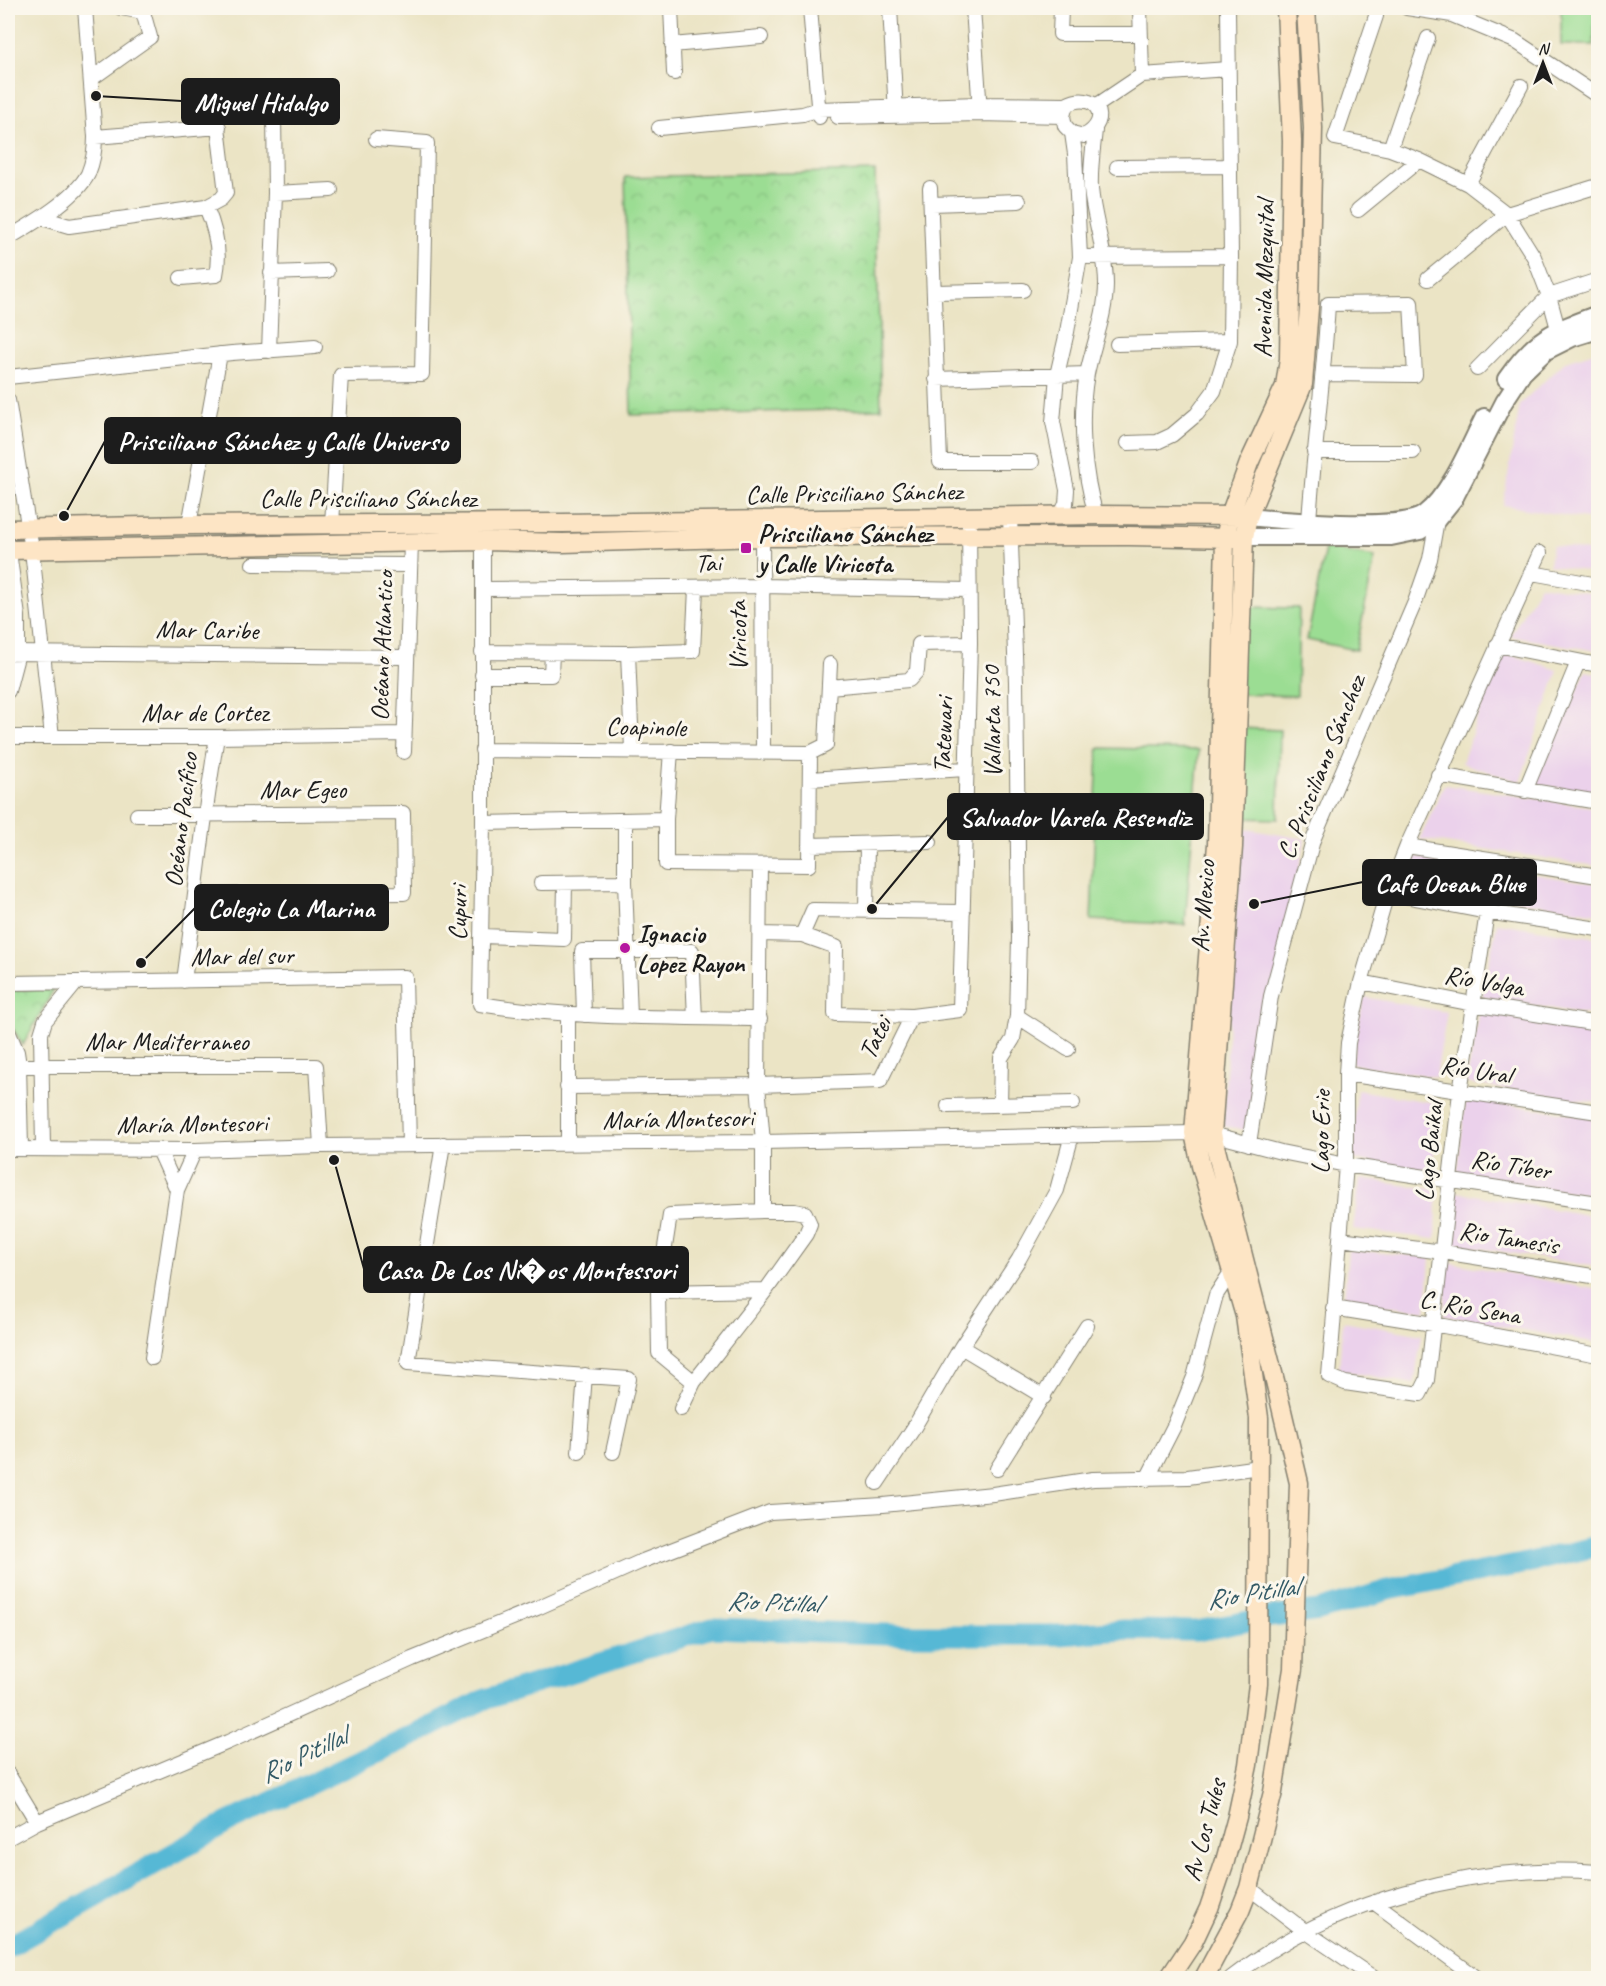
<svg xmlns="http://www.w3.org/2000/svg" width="1606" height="1986" font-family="Caveat,sans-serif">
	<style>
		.built { fill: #ebd1eb }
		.park { fill: url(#park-crowns); stroke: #5c7c58; stroke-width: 1.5 }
		.pitch { fill: #9bdd93; stroke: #5c7c58; stroke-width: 1.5 }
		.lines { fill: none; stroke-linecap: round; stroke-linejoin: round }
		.river { stroke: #56b8d5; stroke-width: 21 }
		.minor-casing { stroke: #848070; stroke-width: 16 }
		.tertiary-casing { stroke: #848070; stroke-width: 20 }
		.secondary-casing { stroke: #848070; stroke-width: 21 }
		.minor { stroke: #fff; stroke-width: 14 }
		.tertiary { stroke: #fff; stroke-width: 16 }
		.secondary { stroke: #fde5c5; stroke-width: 18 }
		.poi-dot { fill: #b5179e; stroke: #fbf7ec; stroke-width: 2 }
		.labels { text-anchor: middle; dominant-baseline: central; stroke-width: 6; stroke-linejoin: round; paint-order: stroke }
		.street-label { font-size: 26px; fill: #1c1c1c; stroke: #fbf7ec }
		.poi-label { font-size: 26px; font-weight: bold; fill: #1c1c1c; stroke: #fbf7ec; text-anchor: start }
		.water-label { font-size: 27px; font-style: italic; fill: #335a66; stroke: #fbf7ec }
		.leader { fill: none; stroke: #1c1c1c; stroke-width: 2 }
		.callout-dot { fill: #1c1c1c; stroke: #fbf7ec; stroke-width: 2 }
		.callout { fill: #1c1c1c; stroke: #1c1c1c; stroke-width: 2 }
		.callout-label { font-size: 27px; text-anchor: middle; font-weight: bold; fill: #fff }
	</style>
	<defs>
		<pattern id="park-crowns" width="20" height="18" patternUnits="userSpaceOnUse" patternTransform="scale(1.5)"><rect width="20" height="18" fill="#9bdd93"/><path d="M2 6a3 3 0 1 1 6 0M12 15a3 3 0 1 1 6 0" fill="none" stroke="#85bd7e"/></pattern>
	</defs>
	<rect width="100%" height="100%" fill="#fbf7ec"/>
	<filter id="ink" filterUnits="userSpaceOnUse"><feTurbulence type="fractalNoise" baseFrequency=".0167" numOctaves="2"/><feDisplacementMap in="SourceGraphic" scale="12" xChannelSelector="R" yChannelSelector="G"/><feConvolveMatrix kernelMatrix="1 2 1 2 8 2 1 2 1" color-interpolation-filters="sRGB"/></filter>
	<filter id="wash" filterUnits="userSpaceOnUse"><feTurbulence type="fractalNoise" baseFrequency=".008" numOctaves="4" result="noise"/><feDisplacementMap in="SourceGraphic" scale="24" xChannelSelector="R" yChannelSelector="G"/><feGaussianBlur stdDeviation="1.35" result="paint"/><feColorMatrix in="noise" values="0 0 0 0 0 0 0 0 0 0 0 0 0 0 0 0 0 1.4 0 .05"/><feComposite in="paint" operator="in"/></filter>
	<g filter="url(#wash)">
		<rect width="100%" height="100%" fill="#ebe4c5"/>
		<path class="built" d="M1598 351V521L1503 505 1520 404 1566 361Z
			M1552 545 1598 553V573L1549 565Z
			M1540 585 1598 595V651L1510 636Z
			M1500 651 1558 670 1520 782 1462 763Z
			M1586 671 1598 674V795L1534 784Z
			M1444 785 1598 808V866L1420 839Z
			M1240 828 1305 839 1247 1130 1223 1126Z
			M1413 856 1598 884V913L1402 883Z
			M1497 923 1598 938V1016L1482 997Z
			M1364 997 1447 1012 1436 1077 1351 1064Z
			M1480 1011 1598 1033V1103L1466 1083Z
			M1357 1090 1441 1104 1431 1172 1352 1159Z
			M1466 1098 1598 1118V1196L1457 1175Z
			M1360 1179 1437 1190 1436 1239 1353 1229Z
			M1456 1192 1598 1217V1267L1449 1243Z
			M1348 1250 1430 1257 1426 1311 1344 1301Z
			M1448 1262 1598 1290V1343L1444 1316Z
			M1343 1321 1422 1335 1414 1384 1339 1370Z"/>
		<path class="park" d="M875 171 881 409 631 415 625 177Z
			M54 989 23 1045 8 1021V990Z"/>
		<path class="pitch" d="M1561 8H1595L1594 45H1561Z
			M1325 548 1375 557 1356 650 1307 640Z
			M1242 607 1299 608 1297 696 1240 694Z
			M1240 728 1280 730 1278 819 1237 818Z
			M1098 748 1199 750 1185 925 1091 920Z"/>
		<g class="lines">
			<path class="river" d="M8 1947 229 1822 423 1731 483 1700 712 1628 916 1635H1059L1124 1630 1197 1631 1270 1617 1319 1611 1388 1590 1522 1564 1598 1546"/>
		</g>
	</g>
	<g filter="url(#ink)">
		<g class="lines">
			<g class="minor-casing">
				<path id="minor" d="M121 8 143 12 145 8
					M671 8 674 73
					M810 8 819 117
					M890 8 896 113
					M973 8 980 112
					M1061 8 1060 34H1140
					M1407 8 1452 15 1515 41 1598 96
					M1376 16 1335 138 1390 149 1419 160 1468 184 1507 214 1534 257 1549 296 1561 340
					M672 45 761 37
					M1142 75 1228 69
					M91 79 150 37 143 12
					M1096 106 1142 75 1140 8
					M838 117 980 114 1063 116
					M659 128 803 114 818 109 979 104 1066 105
					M1095 130C1093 150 1090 169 1091 189 1094 221 1106 251 1106 284 1106 315 1093 344 1087 374 1079 419 1083 471 1096 515
					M95 137 219 127
					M1390 149 1428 38
					M1117 167 1230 166
					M1468 184 1521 86
					M930 188 940 462H1032
					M275 193 331 190
					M932 204 1019 201
					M1358 210 1419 160
					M42 218 69 226 206 207 221 199 226 193 215 102
					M8 238C32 224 75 199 88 174 93 162 95 149 95 137L85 8
					M1080 257 1231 256
					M271 273 327 271
					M181 278 216 275C221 252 215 228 206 207
					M1428 279 1507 214 1598 186
					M935 292 1023 290
					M1117 344 1230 341
					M269 351 275 193 274 114 329 113
					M1477 369 1549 296 1598 280
					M8 377 232 353 315 347
					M936 379 1087 374
					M8 400 32 550 52 737
					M1128 443 1157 442 1172 435 1197 414 1214 391 1230 341 1231 256 1228 8
					M1314 452H1413
					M1060 516 1066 504 1067 490 1053 422 1057 375 1067 332 1080 257 1075 154 1072 133 1065 126 1063 116 1066 105C1095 89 1114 120 1084 136L1072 133
					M1309 521C1314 448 1324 376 1328 304L1411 303 1415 375 1324 374
					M332 524 341 375 422 374 427 143 376 139
					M189 525 220 354
					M762 530 763 752
					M483 541V823L480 1004C572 1019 666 1017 760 1019
					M8 545 18 616V653L8 691
					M253 564 409 565
					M1532 573 1598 585
					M483 589 762 586 969 590
					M1497 645 1598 665
					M482 652 628 653 693 651 696 588
					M8 653 405 657
					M628 653 632 750
					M482 675H551L552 653
					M829 687 909 680 917 671 919 644 970 643
					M8 737H217L404 734
					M482 750 810 753
					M671 751 666 819V864L809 865 810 753
					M404 752 411 543
					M810 753 826 745 830 664
					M1438 775 1598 802
					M810 779 965 769
					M1525 791 1578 662
					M137 815 403 813 404 893 196 895
					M625 821V882L630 1017
					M483 823 666 819
					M809 845 930 842
					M1407 846 1598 876
					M760 865 758 1085 763 1142V1211
					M541 883 625 882
					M1389 893 1487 912 1598 929
					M866 911 867 844
					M1487 912 1460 1092 1427 1380 1420 1394 1345 1383 1329 1376 1346 1165V1074L1348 1043 1361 982 1384 904 1407 846 1540 553
					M760 934 802 935 813 910 963 912
					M802 935 836 947 835 1014 912 1016 960 1010 970 643 969 517
					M482 936 564 939 565 883
					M184 981C195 900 203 818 217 737
					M1361 982 1473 1004 1598 1024
					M8 983 405 977 409 1145
					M568 1014V1144
					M584 1015 582 951H692L695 1018
					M1017 1016 1068 1049
					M8 1031 17 1052 19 1065 21 1148
					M8 1066H316L321 1146
					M1346 1074 1598 1112
					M567 1087 758 1085 880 1081 912 1016
					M1000 1104 1001 1058 1013 1039 1017 1016 1019 938 1016 682 1010 516
					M948 1106 1073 1103
					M443 1144 408 1363 629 1379 613 1452
					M1249 1144 1271 996 1313 840 1415 602 1430 559 1437 520
					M43 1148 41 1034 45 1021 76 983
					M8 1149 195 1150 321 1146 763 1142 1194 1133 1212 1134 1281 1152 1346 1165 1598 1203
					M159 1150 177 1190
					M1340 1239 1443 1252 1598 1277
					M658 1292 766 1290
					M1333 1308 1433 1324 1598 1355
					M961 1347 1044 1397
					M152 1358 177 1190 195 1150
					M681 1409 694 1382 766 1290 806 1234 810 1224 805 1213 794 1211H763L670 1215 658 1292 659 1353 694 1382
					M579 1452 585 1375
					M997 1469 1087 1326
					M1147 1479 1175 1424 1194 1377 1216 1295 1233 1269
					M877 1483 913 1429 961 1347 1019 1259 1057 1190 1072 1135
					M8 1774 37 1822
					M8 1838 37 1822 228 1742 412 1659 537 1608 640 1562 770 1512 883 1505 993 1494 1093 1479 1188 1477 1259 1467
					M1249 1888 1305 1931 1374 1978
					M1375 1903 1477 1978
					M1231 1978C1332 1900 1472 1863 1598 1872"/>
			</g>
			<g class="tertiary-casing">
				<path id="tertiary" d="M1506 379C1535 337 1552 331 1598 314
					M1248 517C1280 520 1403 531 1424 514 1451 493 1469 446 1484 417
					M1244 537H1391L1420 531 1437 520 1454 499 1504 402 1523 373 1546 351 1572 338 1598 330"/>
			</g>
			<g class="secondary-casing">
				<path id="secondary" d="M8 529 189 525 563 523 1096 515 1240 516
					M8 550 483 541 563 543 762 537 1129 536 1236 538
					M1169 1978 1193 1942 1209 1908 1225 1861 1237 1817 1248 1765 1258 1684 1259 1418 1245 1316 1201 1166 1194 1133 1217 844 1225 539 1230 515 1249 463 1285 386 1289 359 1292 141 1286 8
					M1204 1978 1240 1911 1249 1888 1273 1792 1293 1669 1299 1483 1275 1381 1212 1134 1233 847 1244 537 1248 517 1303 384 1309 308 1313 128 1306 8"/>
			</g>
			<use href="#minor" class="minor"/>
			<use href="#tertiary" class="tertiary"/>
			<use href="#secondary" class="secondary"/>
		</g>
	</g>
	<g class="poi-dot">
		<rect x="740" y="542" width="12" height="12" rx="3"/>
		<circle cx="625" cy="948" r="6"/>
	</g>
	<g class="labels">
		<g class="street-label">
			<text transform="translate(1264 279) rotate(-89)">Avenida Mezquital</text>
			<text transform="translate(854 493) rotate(-1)">Calle Prisciliano Sánchez</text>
			<text x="368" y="498">Calle Prisciliano Sánchez</text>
			<text transform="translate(708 563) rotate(-1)">Tai</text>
			<text transform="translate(207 630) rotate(1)">Mar Caribe</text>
			<text transform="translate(738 636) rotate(-91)">Viricota</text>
			<text transform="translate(382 646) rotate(-88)">Océano Atlantico</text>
			<text x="205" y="712">Mar de Cortez</text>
			<text transform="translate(992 722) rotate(-91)">Vallarta 750</text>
			<text transform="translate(646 727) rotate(1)">Coapinole</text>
			<text transform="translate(943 735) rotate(-88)">Tatewari</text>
			<text transform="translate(1321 767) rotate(-68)">C. Prisciliano Sánchez</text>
			<text x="303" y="789">Mar Egeo</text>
			<text transform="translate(181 820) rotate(-83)">Océano Pacífico</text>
			<text transform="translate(1203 906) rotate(-86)">Av. Mexico</text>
			<text transform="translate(458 913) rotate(-89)">Cupuri</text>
			<text transform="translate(242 956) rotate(-1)">Mar del sur</text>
			<text transform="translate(1484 981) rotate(10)">Río Volga</text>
			<text transform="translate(875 1038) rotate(-64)">Tatei</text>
			<text x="167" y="1041">Mar Mediterraneo</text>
			<text transform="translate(1476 1070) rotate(9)">Río Ural</text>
			<text transform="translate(678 1119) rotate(-1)">María Montesori</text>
			<text transform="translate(192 1124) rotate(-1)">María Montesori</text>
			<text transform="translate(1321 1132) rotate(-89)">Lago Erie</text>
			<text transform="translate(1429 1151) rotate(-84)">Lago Baikal</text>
			<text transform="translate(1511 1165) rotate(9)">Río Tíber</text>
			<text transform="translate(1509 1238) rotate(9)">Rio Tamesis</text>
			<text transform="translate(1470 1307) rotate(10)">C. Río Sena</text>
			<text transform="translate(1204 1830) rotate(-75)">Av Los Tules</text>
		</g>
		<g class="poi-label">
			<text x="758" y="533">Prisciliano Sánchez<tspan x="758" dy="30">y Calle Viricota</tspan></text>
			<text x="637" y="933">Ignacio<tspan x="637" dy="30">Lopez Rayon</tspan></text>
		</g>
		<g class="water-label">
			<text transform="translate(1252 1593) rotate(-9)">Rio Pitillal</text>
			<text transform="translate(773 1602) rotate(2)">Rio Pitillal</text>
			<text transform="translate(303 1755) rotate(-26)">Rio Pitillal</text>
		</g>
	</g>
	<path class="leader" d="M96 96L182 101M64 516L105 441M872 909L948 817M1254 904L1363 882M141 963L195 908M334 1160L364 1269"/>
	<g class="callout-dot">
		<circle cx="96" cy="96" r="6"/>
		<circle cx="64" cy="516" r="6"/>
		<circle cx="872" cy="909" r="6"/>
		<circle cx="1254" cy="904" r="6"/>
		<circle cx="141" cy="963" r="6"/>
		<circle cx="334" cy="1160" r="6"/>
	</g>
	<g class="callout">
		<rect x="182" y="79" width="157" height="45" rx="6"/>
		<rect x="105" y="418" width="355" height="45" rx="6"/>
		<rect x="948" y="794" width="255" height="45" rx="6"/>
		<rect x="1363" y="860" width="173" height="45" rx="6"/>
		<rect x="195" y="885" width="193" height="45" rx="6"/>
		<rect x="364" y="1247" width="324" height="45" rx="6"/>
	</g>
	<g class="callout-label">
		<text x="261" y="111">Miguel Hidalgo</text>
		<text x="283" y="450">Prisciliano Sánchez y Calle Universo</text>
		<text x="1075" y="826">Salvador Varela Resendiz</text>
		<text x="1450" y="892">Cafe Ocean Blue</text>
		<text x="291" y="917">Colegio La Marina</text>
		<text x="526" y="1279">Casa De Los Ni�os Montessori</text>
	</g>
	<rect width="1606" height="1986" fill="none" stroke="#fbf7ec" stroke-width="30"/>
	<g transform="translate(1543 63)" stroke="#fbf7ec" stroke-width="4.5" paint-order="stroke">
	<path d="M0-4.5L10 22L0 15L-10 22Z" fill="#1c1c1c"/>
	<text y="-9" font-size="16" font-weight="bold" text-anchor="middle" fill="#1c1c1c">N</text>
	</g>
</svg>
